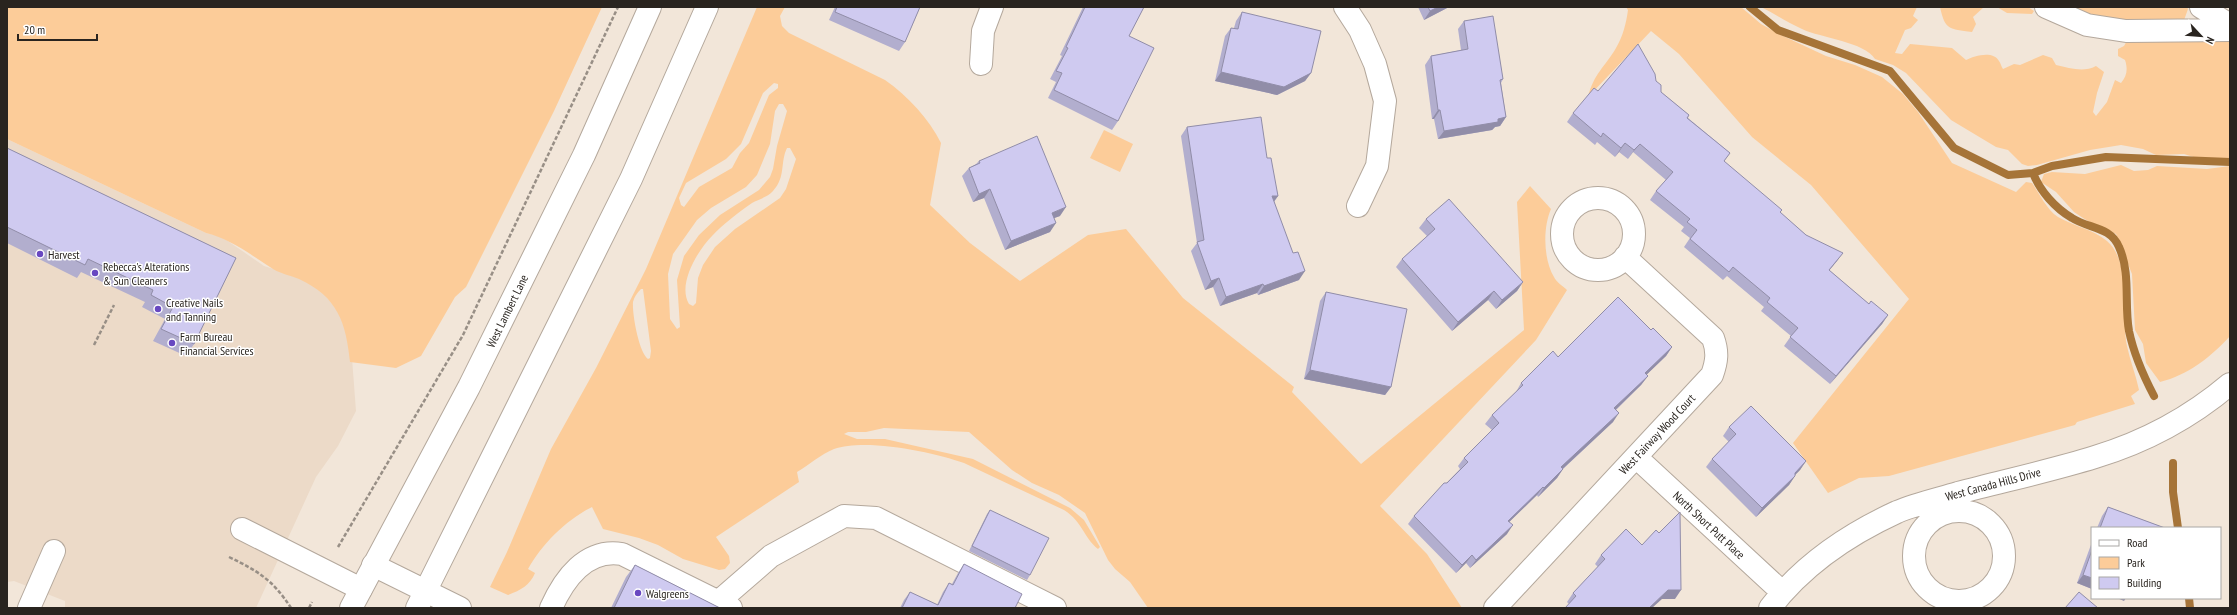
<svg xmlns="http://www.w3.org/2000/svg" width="2237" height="615" font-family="'PT Sans Narrow',sans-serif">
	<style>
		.built { fill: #ecdac8 }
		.green { fill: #fccc99; fill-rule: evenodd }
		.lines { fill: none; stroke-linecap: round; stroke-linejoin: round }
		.stream { stroke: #a67438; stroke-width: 8 }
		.minor-casing { stroke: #b4a89c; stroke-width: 24 }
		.major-casing { stroke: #b4a89c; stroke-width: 24 }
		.path { stroke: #988f86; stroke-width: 2.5; stroke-dasharray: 4 2; stroke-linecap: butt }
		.minor { stroke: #fff; stroke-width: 22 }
		.major { stroke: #fff; stroke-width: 22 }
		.wall { fill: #b2aece }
		.shaded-wall { fill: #918da8 }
		.building { fill: #cfcaf0; stroke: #918da8 }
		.poi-dot { fill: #6848c1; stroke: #fff; stroke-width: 1.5 }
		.labels { text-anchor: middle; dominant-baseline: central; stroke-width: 3; stroke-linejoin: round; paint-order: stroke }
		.poi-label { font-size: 12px; fill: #29241f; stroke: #fff; text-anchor: start }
		.street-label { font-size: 12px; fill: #29241f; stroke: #fff }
	</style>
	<rect width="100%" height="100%" fill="#f2e6d9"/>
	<path class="built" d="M7 139 206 233 222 237 264 266 300 277 323 293 342 315 351 345 356 411 338 446 316 477 256 608H65V601L14 581 7 582Z"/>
	<path class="green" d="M7 7H602L554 111 466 287 455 297 421 356 396 368 350 362C346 323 338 297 299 279 290 275 281 274 273 269 251 255 231 239 206 233L7 139Z
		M757 7H785L780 16 782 26 789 33 885 80C908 96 929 119 941 143L930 205 970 243 1020 281 1088 235 1126 229 1183 298 1294 387 1292 392 1361 464 1524 330 1517 202 1530 186 1551 209C1543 227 1543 259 1554 277 1556 282 1563 286 1567 290L1536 340 1380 506 1427 554 1462 608H1148L1130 582 1115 569 1108 560 1085 513 1059 495 1032 483 1012 470 969 432 884 428 866 432H848L844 434 857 439H885L973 459 1070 508 1084 520 1100 547 1098 549C1083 537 1083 522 1064 510L964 463C933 452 866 438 834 449 821 454 809 465 797 472L799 482 716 537 729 556 730 563 725 569 719 570 683 559 658 545 639 538 603 529 592 507C566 520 542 544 528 569L535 573C530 585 521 590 508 595L490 587 507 552 551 449 596 368 646 269ZM774 83 778 84V88L769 95 749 143 740 153 732 168 699 187 684 207 681 205 679 198 686 183 726 159 741 144 763 93ZM779 104H783L787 111 777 146 773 169 770 177 759 190 720 215 699 235 684 256 677 280 680 327 677 329 670 319 668 274 673 254 697 220 711 208 746 187 757 175 770 144 775 111ZM787 148H790L796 159 786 189 780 198 735 229 715 247 703 265 698 278 696 303 693 306 689 304C677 284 698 250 712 236 723 224 739 212 752 203 759 199 768 197 773 191 786 177 780 162 787 148ZM641 289H643L651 351 650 358 648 359C639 353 632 314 633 302 634 297 637 293 641 289Z
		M1626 7H1741L1761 24 1781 35 1826 56 1855 65 1882 77 1903 94 1918 112 1952 163 2016 192 2026 182 2032 183C2039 193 2047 210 2058 217 2073 226 2093 229 2107 241 2132 262 2121 316 2127 346 2130 361 2136 375 2139 390L2131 396 2135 404 2077 422 2075 425 1889 476 1859 478 1828 493 1793 443 1909 299 1811 185 1752 137 1679 54 1651 31 1588 97C1594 73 1605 67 1616 48 1623 36 1626 24 1628 10Z
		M1761 7H1917L1913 16 1918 20 1911 28 1905 30 1895 53 1902 54 1910 44 1952 48 1966 60C1974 56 1993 50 1999 61 2001 64 2001 66 2003 69L2014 64 2020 65 2043 55 2052 58 2056 65C2070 68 2083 73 2096 66L2104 72 2097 93 2093 112 2096 116 2107 102 2115 80 2121 83C2127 76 2128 69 2125 60L2118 56V49L2124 46 2129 37 2204 38 2230 42V158L2222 160 2200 159 2184 154 2156 155 2143 149 2121 145 2090 150 2037 165 2028 166 2022 164 2008 150 1996 147 1951 120 1906 73 1893 65 1875 59C1865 42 1821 38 1802 29 1788 23 1775 14 1761 7Z
		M1940 7H1984L1973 17 1976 24 1972 32C1949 29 1945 30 1940 7Z
		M1997 7H2028L2034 11 2032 14 2007 13Z
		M2058 7H2187L2188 9 2183 23 2121 25Z
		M1104 130 1133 144 1120 172 1090 158Z
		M2121 165 2134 171 2148 170 2157 166 2207 169 2230 166V336C2211 357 2188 375 2160 382L2146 363 2143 344 2135 330 2132 274 2116 234 2086 220 2074 212 2056 192 2041 182 2044 174 2052 172 2085 174Z"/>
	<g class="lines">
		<path class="stream" d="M1750 7 1778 30 1890 71 1954 148 2008 175 2033 173 2052 166 2106 157 2230 162
			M2033 173C2040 191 2055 208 2072 218 2089 229 2110 226 2119 247 2131 273 2124 304 2129 331 2134 355 2143 375 2154 396
			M2173 463V492L2178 528
			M2189 598 2190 608"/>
		<g class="minor-casing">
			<path id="minor" d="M1345 7 1360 30 1375 64 1385 101 1377 166 1358 206
				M2046 7 2087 25 2126 31 2230 30
				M2201 7 2230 25
				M981 64 983 31 992 7
				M1562 234a36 36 0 1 1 72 0a36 36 0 1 1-72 0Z
				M1636 457 1782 592
				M1914 556a45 45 0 1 1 90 0a45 45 0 1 1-90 0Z
				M242 529 361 589
				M373 565 460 608
				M718 602 771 556 844 516 876 518 1055 608
				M29 608 54 551
				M551 608C564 579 586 548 622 554L731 608
				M1495 608 1712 375C1717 361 1718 352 1713 338L1625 257
				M1770 608C1802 566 1849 534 1897 512 1916 504 1938 499 1958 493 2003 481 2050 471 2095 457 2145 442 2191 417 2230 384"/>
		</g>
		<g class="major-casing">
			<path id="major" d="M351 608 469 387 584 155 650 7
				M417 608 631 179 707 7"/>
		</g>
		<path class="path" d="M94 345 114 305
			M338 547 463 335 618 7
			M229 557C258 571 273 580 291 608
			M309 608 312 602"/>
		<use href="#minor" class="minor"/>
		<use href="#major" class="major"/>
	</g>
	<path class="wall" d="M835 7H920L905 42 899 51 829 20Z
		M1083 7H1144L1129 36 1118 121 1112 130 1048 98 1056 82 1050 79 1062 56 1060 55Z
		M1418 7H1449L1424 20Z
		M1242 12 1311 73 1305 81 1277 95 1215 81 1225 36 1231 28H1234L1236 21Z
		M1464 21 1503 79 1501 83 1506 117 1500 126 1495 127 1492 130 1438 139 1434 119H1432L1425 65 1431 56 1461 50 1458 29Z
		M1656 81 1661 92 1689 115 1688 118 1730 153 1724 161 1780 213 1837 261 1829 270 1869 304 1888 315 1882 324 1830 384 1784 346 1791 336 1761 311 1764 307 1727 276 1723 280 1684 247 1690 238 1681 231 1684 227 1650 200 1656 191 1666 180 1633 152 1628 159 1619 152 1615 157 1597 142 1595 145 1567 122 1573 113 1598 91Z
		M1187 127 1267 158 1278 196 1274 202 1299 280 1258 295 1257 293 1220 306 1213 287 1205 290 1191 251 1197 243 1181 136Z
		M7 148 236 258 194 344 186 356 153 341 165 319 142 307 145 302 81 272 77 278 7 243Z
		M979 161 1060 216 1054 218 1050 232 1005 250 984 198 973 202 962 176 969 168 976 164Z
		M1426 219 1523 282 1517 291 1496 309 1488 300 1452 331 1396 267 1402 259 1427 236 1419 228Z
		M1326 292 1391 387 1385 395 1304 379 1320 301Z
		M1651 330 1672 347 1666 356 1646 375 1648 376 1641 385 1616 410 1613 422 1563 469 1557 478 1538 497 1537 495 1509 522 1507 534 1470 568 1466 563 1456 573 1408 524 1414 516 1460 469 1458 466 1464 458 1492 430 1485 424 1492 415 1516 392 1521 383 1558 357Z
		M1729 427 1806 461 1800 470 1795 475V476L1789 485 1756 517 1706 467 1712 459 1729 442 1723 436Z
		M2108 507 2165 528H2097L2102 516Z
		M990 510 1030 575 1027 580 969 551 987 514Z
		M2092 542V589L2077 583Z
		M1601 555 1675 599H1662L1569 604 1567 602 1573 593 1598 567 1595 564Z
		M964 564 1015 608H900L904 600 910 592 937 605 943 592 949 583 952 584 958 573Z
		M635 565 720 608H611L626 577Z"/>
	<path class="shaded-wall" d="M1438 7H1449L1424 20 1430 11Z
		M1221 72 1311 73 1305 81 1277 95 1215 81Z
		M1438 110H1440L1434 119H1432Z
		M1506 117 1500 126 1495 127 1492 130 1438 139 1444 131Z
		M1625 143 1619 152 1615 157 1621 148Z
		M1640 144 1633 152 1628 159 1634 150Z
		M990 189 984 198 973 202 979 194Z
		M1272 196H1278L1272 204Z
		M1066 207 1060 216 1046 221 1052 213Z
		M1056 223 1050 232 1005 250 1011 241Z
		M1843 253 1837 261 1823 278 1829 270Z
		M1305 271 1299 280 1258 295 1264 286Z
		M1219 278 1213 287 1205 290 1211 281Z
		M1523 282 1517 291 1496 309 1502 300Z
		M1263 284 1257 293 1220 306 1226 297Z
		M1494 291 1488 300 1452 331 1458 322Z
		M1888 315 1882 324 1830 384 1836 376Z
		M1672 347 1666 356 1639 382 1645 373Z
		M1310 370 1391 387 1385 395 1304 379Z
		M1648 376 1641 385 1608 417 1614 408Z
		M1619 413 1613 422 1555 476 1561 467Z
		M1806 461 1800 470 1789 481 1795 473Z
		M1563 469 1557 478 1538 497 1544 488Z
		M1795 476 1789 485 1756 517 1762 508Z
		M1543 487 1537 495 1502 529 1508 521Z
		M1513 525 1507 534 1470 568 1476 560Z
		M1472 555 1466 563 1456 573 1462 565Z
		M2083 575 2092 578V589L2077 583Z
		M1668 590H1681L1675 599H1662L1652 608H1649Z
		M2117 598H2126L2124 601Z"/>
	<path class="building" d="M837 7H920L905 42 835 12Z
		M1085 7H1144L1129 36 1154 48 1118 121 1054 90 1062 73 1056 71 1068 48 1066 47Z
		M1428 7H1438L1430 11Z
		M1242 12 1321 31 1311 73 1284 87 1221 72 1231 28 1238 29Z
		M1493 16 1503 79 1500 80 1506 117 1498 119V122L1444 131 1440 110H1438L1431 56 1468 49 1464 21Z
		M1638 44 1655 74 1656 81 1661 85V92L1689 115 1687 118 1730 153 1724 161 1782 210 1780 212 1806 235 1843 253 1829 270 1869 304 1871 301 1888 315 1836 376 1790 337 1798 328 1767 302 1770 298 1733 267 1729 272 1690 239 1697 230 1687 222 1690 219 1656 191 1673 172 1640 144 1634 150 1625 143 1621 148 1603 133 1601 137 1573 113 1594 88 1598 91Z
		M1261 117 1267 158H1271L1278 196H1272L1293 253 1298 252 1305 271 1264 286 1263 284 1226 297 1219 278 1211 281 1197 242 1204 240 1187 127Z
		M1037 136 1066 207 1052 213 1056 223 1011 241 990 189 979 194 969 168 980 163 979 161Z
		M7 148 236 258 194 344 161 329 173 307 151 295 153 290 88 259 85 265 7 227Z
		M1449 199 1523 282 1502 300 1494 291 1458 322 1402 259 1435 229 1426 219Z
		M1326 292 1407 309 1391 387 1310 370Z
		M1618 297 1651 330 1653 328 1672 347 1645 373 1648 376 1614 408 1619 413 1561 467 1563 469 1544 488 1543 487 1508 521 1513 525 1476 560 1472 555 1462 565 1414 516 1444 483H1447L1468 462 1464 458 1499 423 1492 415 1523 385 1521 383 1553 351 1558 357Z
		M1751 406 1806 461 1795 473V476L1762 508 1712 459 1736 434 1729 427Z
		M2108 507 2165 528H2100Z
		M990 510 1049 538 1030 575 972 546Z
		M1680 512 1681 590H1668L1649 608H1565L1576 596 1573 593 1605 559 1601 555 1626 529 1642 545 1656 530 1659 533Z
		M2092 550V578L2083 575Z
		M964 564 1022 594 1015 608H902L910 592 938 605 949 583 953 585Z
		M635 565 720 608H614Z
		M2079 592 2098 608H2065Z"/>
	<g class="poi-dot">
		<circle cx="40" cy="254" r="4"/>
		<circle cx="95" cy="273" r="4"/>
		<circle cx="158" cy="309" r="4"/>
		<circle cx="172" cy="343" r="4"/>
		<circle cx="638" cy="593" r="4"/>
	</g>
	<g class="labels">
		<g class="poi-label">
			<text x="48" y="254">Harvest</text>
			<text x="103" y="266">Rebecca's Alterations<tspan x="103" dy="14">&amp; Sun Cleaners</tspan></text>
			<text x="166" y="302">Creative Nails<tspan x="166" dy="14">and Tanning</tspan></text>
			<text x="180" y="336">Farm Bureau<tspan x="180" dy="14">Financial Services</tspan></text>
			<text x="646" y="593">Walgreens</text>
		</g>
		<g class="street-label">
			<text transform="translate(507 311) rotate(-64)">West Lambert Lane</text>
			<text transform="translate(1657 434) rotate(-47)">West Fairway Wood Court</text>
			<text transform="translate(1993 484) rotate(-15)">West Canada Hills Drive</text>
			<text transform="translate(1709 525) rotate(43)">North Short Putt Place</text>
		</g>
	</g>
	<rect width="2237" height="615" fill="none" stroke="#29241f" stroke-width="16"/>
	<rect x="2091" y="527" width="130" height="72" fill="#ffffff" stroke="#a9a7a5"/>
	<rect x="2099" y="540" width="20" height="6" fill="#ffffff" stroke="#a9a7a5"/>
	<text x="2127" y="547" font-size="12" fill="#29241f">Road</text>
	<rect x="2099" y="557" width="20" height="12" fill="#fccc99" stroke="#a9a7a5"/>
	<text x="2127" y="567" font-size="12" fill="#29241f">Park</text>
	<rect x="2099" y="577" width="20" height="12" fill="#cfcaf0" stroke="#a9a7a5"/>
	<text x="2127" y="587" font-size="12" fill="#29241f">Building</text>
	<g transform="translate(2201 36) rotate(116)" stroke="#ffffff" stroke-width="3" paint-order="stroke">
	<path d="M0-3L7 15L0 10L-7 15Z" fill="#29241f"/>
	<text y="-6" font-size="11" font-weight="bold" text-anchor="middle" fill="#29241f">N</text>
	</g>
	<path d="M18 34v6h79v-6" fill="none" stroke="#29241f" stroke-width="2"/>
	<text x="24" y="34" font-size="12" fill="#29241f" stroke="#ffffff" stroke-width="3" paint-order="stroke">20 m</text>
</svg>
